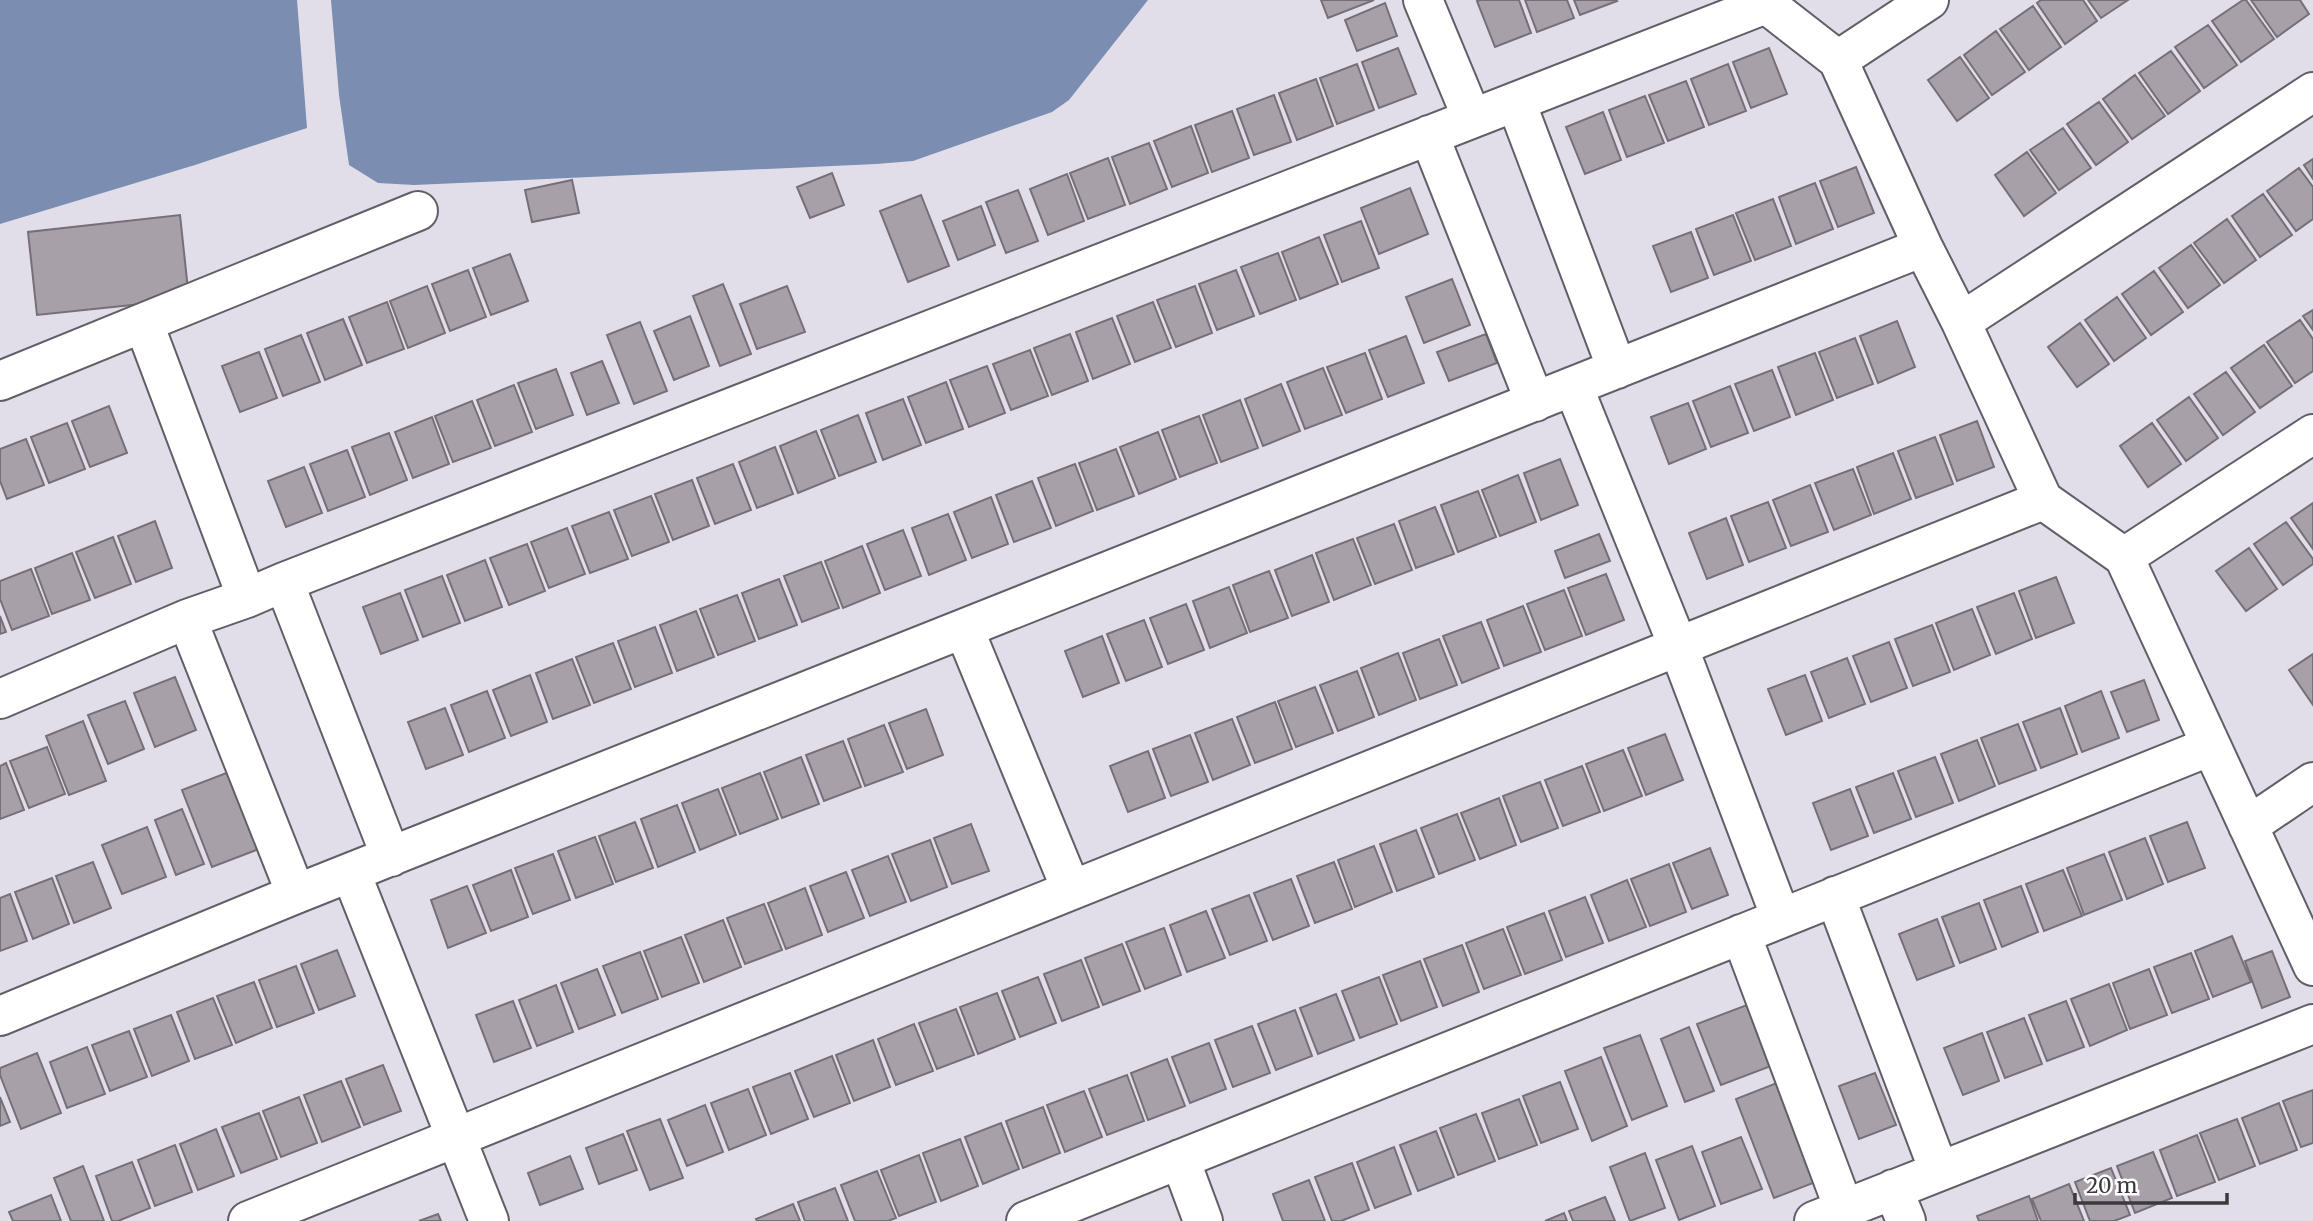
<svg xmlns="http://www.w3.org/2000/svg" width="2313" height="1221" font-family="Merriweather,serif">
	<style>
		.water { fill: #7c8db2 }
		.building { fill: #a8a0a9; stroke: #766f78; stroke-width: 2 }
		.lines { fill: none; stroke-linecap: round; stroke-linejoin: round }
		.minor-casing { stroke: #625e68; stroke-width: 42 }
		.minor { stroke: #fff; stroke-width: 38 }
	</style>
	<rect width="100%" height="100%" fill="#e2dee9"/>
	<path class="water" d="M0 0H297L307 128 195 165 0 224Z
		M331 0H1148L1069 100 1052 112 913 161 876 164 414 185 378 183 349 165 339 95Z"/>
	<path class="building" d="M1321 0H1374L1328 18Z
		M1480 0H1519L1531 33 1495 47 1477 1Z
		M1525 0H1567L1574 18 1537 32Z
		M1574 0H1616L1617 1 1580 15Z
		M2041 0H2083L2097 21 2065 44 2037 3Z
		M2088 0H2128L2101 18Z
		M2243 0H2246L2274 39 2241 62 2212 21Z
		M2251 0H2300L2309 14 2277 37Z
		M1385 3 1397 36 1357 51 1345 20Z
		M2033 6 2061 47 2029 70 2000 29Z
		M2208 25 2237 65 2204 88 2175 47Z
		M1996 31 2025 72 1992 95 1964 55Z
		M1398 48 1416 94 1379 108 1362 62Z
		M1769 48 1787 94 1751 108 1733 62Z
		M2171 51 2200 91 2168 114 2139 73Z
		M1960 57 1989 98 1957 121 1928 80Z
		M1357 64 1374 110 1337 124 1320 78Z
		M1728 64 1746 111 1709 125 1691 79Z
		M2135 75 2165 116 2132 139 2103 99Z
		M1316 79 1333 126 1297 140 1279 93Z
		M1686 81 1704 127 1668 141 1649 95Z
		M1274 95 1291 142 1254 155 1237 109Z
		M1645 96 1664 143 1627 157 1609 110Z
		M2099 102 2128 142 2096 165 2067 124Z
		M1232 111 1249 158 1212 172 1195 125Z
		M1603 112 1621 160 1585 174 1566 127Z
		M1191 126 1208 173 1172 187 1154 141Z
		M2063 128 2091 168 2059 190 2030 150Z
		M1149 143 1167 189 1130 204 1112 157Z
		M2027 152 2056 193 2024 216 1995 175Z
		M1108 158 1125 205 1088 219 1070 173Z
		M2313 159V179L2304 165Z
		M1856 167 1874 213 1838 227 1820 181Z
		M2299 168 2313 187V219L2296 231 2267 191Z
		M832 173 844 205 810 218 797 187Z
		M1067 174 1084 221 1048 235 1030 189Z
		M572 180 579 213 532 222 525 190Z
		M1815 183 1833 229 1796 244 1779 197Z
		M1410 188 1428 234 1379 254 1361 208Z
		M1018 190 1038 241 1006 253 986 202Z
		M2263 194 2292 235 2260 257 2232 216Z
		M921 195 949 266 908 282 880 211Z
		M1773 199 1791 246 1755 260 1736 213Z
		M981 206 995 245 958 260 943 221Z
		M180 215 189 299 37 315 28 232Z
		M1733 215 1751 261 1714 275 1696 229Z
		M2227 219 2256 260 2224 283 2194 243Z
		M1361 221 1379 268 1342 282 1324 235Z
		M1691 232 1708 278 1671 292 1653 246Z
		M1319 237 1338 284 1300 299 1282 252Z
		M2191 245 2220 285 2188 308 2159 268Z
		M1278 253 1296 300 1260 314 1241 267Z
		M510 254 528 301 491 315 473 268Z
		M468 270 486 317 450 331 432 284Z
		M1236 270 1254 316 1217 330 1199 284Z
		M2154 271 2183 312 2151 335 2122 294Z
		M1452 279 1470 325 1424 343 1406 297Z
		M723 284 751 354 720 366 693 296Z
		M427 286 445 333 408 348 390 301Z
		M787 286 805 332 757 349 740 304Z
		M1195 286 1212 333 1176 347 1157 300Z
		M2117 297 2146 338 2114 361 2085 320Z
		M387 302 404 349 367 363 349 317Z
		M1153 302 1171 348 1135 362 1117 316Z
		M2313 310V330L2303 316Z
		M690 316 709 366 674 380 654 331Z
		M1112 318 1130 364 1093 379 1076 332Z
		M343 319 362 365 325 380 307 333Z
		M2300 320 2313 339V371L2295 383 2267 342Z
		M1897 321 1915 367 1878 383 1860 336Z
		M640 322 667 391 634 404 607 335Z
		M2080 323 2109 364 2077 387 2048 347Z
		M1070 334 1088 381 1052 395 1034 348Z
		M1486 334 1497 363 1449 381 1437 352Z
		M301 335 320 382 283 396 265 349Z
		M1406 336 1424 383 1388 397 1369 350Z
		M1855 338 1873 384 1837 398 1819 352Z
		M2264 345 2292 386 2260 408 2231 368Z
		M1030 350 1048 396 1011 410 993 364Z
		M259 352 277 398 240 412 222 366Z
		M1365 353 1382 399 1346 413 1327 367Z
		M1815 353 1833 400 1796 415 1778 367Z
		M602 361 619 403 587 415 571 373Z
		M987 366 1005 413 969 427 950 380Z
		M1323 368 1342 415 1305 429 1287 382Z
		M556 369 573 415 536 429 518 383Z
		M1772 370 1790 417 1754 431 1735 384Z
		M2226 372 2255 412 2223 435 2194 394Z
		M946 382 963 429 926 443 908 397Z
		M1281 384 1300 431 1263 446 1245 399Z
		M514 385 532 432 495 446 477 400Z
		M1730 386 1748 433 1711 447 1693 401Z
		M2189 397 2218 438 2186 461 2157 420Z
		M903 399 921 445 883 460 866 413Z
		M1240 400 1258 448 1221 462 1203 415Z
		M472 401 491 448 453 462 435 416Z
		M1688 403 1706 449 1669 464 1651 417Z
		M109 406 127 453 90 467 72 421Z
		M858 415 876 462 839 476 821 430Z
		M1199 416 1217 463 1180 477 1162 430Z
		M432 417 449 464 413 478 395 432Z
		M1977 421 1994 467 1957 481 1940 435Z
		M67 423 85 469 49 483 31 437Z
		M2152 423 2181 464 2148 487 2120 446Z
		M816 431 835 478 798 493 780 446Z
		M1158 432 1176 479 1139 494 1120 447Z
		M389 433 407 480 370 495 352 447Z
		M1935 437 1953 484 1916 498 1898 451Z
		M26 439 44 485 7 499 0 481V449Z
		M775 447 793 494 757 508 739 462Z
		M1116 449 1134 496 1097 510 1079 463Z
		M347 450 365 497 328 511 310 464Z
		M1893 453 1911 499 1874 514 1857 467Z
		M1560 459 1578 505 1541 520 1524 473Z
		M733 464 751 510 715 524 697 478Z
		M1075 464 1093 511 1056 526 1038 478Z
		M304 467 322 513 286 527 268 481Z
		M1853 469 1871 515 1834 530 1815 483Z
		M1518 475 1536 522 1500 536 1482 490Z
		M692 480 709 526 673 540 655 494Z
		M1032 481 1051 528 1014 542 996 495Z
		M1810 485 1828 532 1791 546 1773 500Z
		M1478 491 1496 537 1458 552 1441 505Z
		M651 496 669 542 632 556 614 510Z
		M991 497 1008 544 972 558 954 512Z
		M1768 502 1786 548 1749 562 1731 516Z
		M2313 503V549L2291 518Z
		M1435 507 1454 554 1416 568 1399 521Z
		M609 512 628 559 590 573 572 526Z
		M948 514 966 560 929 575 912 528Z
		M1726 518 1743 565 1707 579 1689 533Z
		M155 521 172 568 136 582 118 536Z
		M2286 522 2313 559V564L2283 585 2254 544Z
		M1394 524 1412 570 1375 584 1357 538Z
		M567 528 585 574 549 588 531 542Z
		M903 530 921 576 885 590 867 544Z
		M1599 534 1610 561 1565 578 1555 551Z
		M113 537 131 584 95 598 76 552Z
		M1353 539 1371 585 1334 600 1316 553Z
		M527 544 545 591 509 605 490 558Z
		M862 546 880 593 843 608 825 561Z
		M2249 548 2277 589 2246 611 2216 571Z
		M72 553 90 600 52 614 35 568Z
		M1312 555 1329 602 1292 616 1275 570Z
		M485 560 502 607 465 621 447 575Z
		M821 562 839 608 802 622 784 576Z
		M31 569 49 616 12 630 0 599V581Z
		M1269 571 1288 618 1250 632 1233 585Z
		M1606 574 1624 620 1586 635 1568 588Z
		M442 576 460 623 423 637 405 590Z
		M2056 577 2074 623 2036 638 2019 591Z
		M779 579 797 625 759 639 742 593Z
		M1229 587 1247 633 1210 648 1193 601Z
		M1564 590 1582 636 1545 650 1527 604Z
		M400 593 418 640 381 654 363 607Z
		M2014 593 2032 639 1996 654 1977 607Z
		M737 595 755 641 718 655 700 609Z
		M1186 604 1204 650 1168 664 1150 618Z
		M1523 606 1541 652 1504 666 1487 620Z
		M1972 609 1990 655 1954 670 1936 623Z
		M696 611 714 657 677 671 660 625Z
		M0 616 6 632 0 634Z
		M1144 620 1162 667 1126 681 1107 634Z
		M1481 622 1499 668 1462 683 1443 636Z
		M1932 625 1950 672 1913 686 1895 639Z
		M655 627 672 673 635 687 618 641Z
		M1102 636 1119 683 1083 697 1065 651Z
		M1439 639 1457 685 1420 699 1403 653Z
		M1889 642 1907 688 1871 702 1853 656Z
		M613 643 631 689 594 703 576 657Z
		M1398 653 1416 700 1379 715 1361 668Z
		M2313 654V705L2289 670Z
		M1847 658 1865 704 1829 718 1811 672Z
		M572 659 590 705 553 719 536 673Z
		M1357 671 1374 717 1338 731 1320 685Z
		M530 675 547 722 511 736 493 690Z
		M1805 675 1822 721 1786 735 1768 689Z
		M175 677 196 730 155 747 134 693Z
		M2144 680 2159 720 2127 732 2111 692Z
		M1315 687 1333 733 1296 747 1278 701Z
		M487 691 505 738 469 752 451 705Z
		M2101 691 2119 738 2082 752 2065 706Z
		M125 701 144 749 108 764 88 715Z
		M1275 702 1292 749 1255 763 1237 717Z
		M445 708 463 755 426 769 408 722Z
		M2060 708 2077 754 2041 768 2023 722Z
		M926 709 943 755 907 769 889 723Z
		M1232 719 1250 765 1213 780 1195 733Z
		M83 721 106 781 69 795 46 736Z
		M2018 724 2036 770 1999 784 1981 738Z
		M884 725 903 772 865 786 848 739Z
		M1665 734 1683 780 1646 795 1628 748Z
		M1190 735 1208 782 1171 796 1153 749Z
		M1977 740 1995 786 1959 801 1941 754Z
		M843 741 861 787 824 801 806 755Z
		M47 747 65 794 29 808 10 761Z
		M1623 750 1642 796 1604 811 1586 764Z
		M1148 751 1165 798 1128 812 1110 766Z
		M801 757 819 804 782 818 764 772Z
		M1935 757 1953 803 1916 817 1898 771Z
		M6 763 24 810 0 819V766Z
		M1582 766 1600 812 1563 826 1545 780Z
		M229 772 259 849 212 867 182 790Z
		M760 773 778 819 740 834 722 788Z
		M1893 773 1911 819 1874 833 1856 787Z
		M1540 782 1558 828 1521 842 1503 796Z
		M718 789 736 835 700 850 682 803Z
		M1850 789 1868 836 1831 850 1813 803Z
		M1499 798 1516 845 1480 859 1461 813Z
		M677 805 695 852 658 867 641 819Z
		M182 809 204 864 176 875 155 820Z
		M1457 814 1475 860 1439 874 1421 828Z
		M635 822 653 868 616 882 599 836Z
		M2187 822 2205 868 2168 882 2150 836Z
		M971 824 989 871 952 884 934 838Z
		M147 827 166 877 122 894 102 845Z
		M1416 830 1434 877 1397 891 1380 844Z
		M595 837 613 884 576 898 558 851Z
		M2145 838 2163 884 2127 899 2109 852Z
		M930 840 947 887 911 901 892 854Z
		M1374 846 1392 892 1355 907 1338 860Z
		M1710 848 1728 895 1692 909 1673 863Z
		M553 854 570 900 533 914 515 868Z
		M2104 854 2122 900 2084 915 2067 868Z
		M888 856 906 902 870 916 852 870Z
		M93 862 111 908 74 923 56 876Z
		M1334 862 1352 909 1315 923 1297 876Z
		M1669 864 1686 912 1650 926 1631 879Z
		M511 870 528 917 491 931 473 885Z
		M2063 870 2082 916 2044 931 2026 884Z
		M846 872 864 918 828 932 810 886Z
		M52 878 69 924 33 939 15 892Z
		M1291 879 1309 926 1273 940 1254 893Z
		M1627 880 1646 927 1609 941 1591 895Z
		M467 886 486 933 448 948 431 900Z
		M2021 886 2038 932 2002 947 1984 900Z
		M805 888 822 935 786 949 768 903Z
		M10 894 27 941 0 951V898Z
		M1249 895 1267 941 1230 955 1212 909Z
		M1585 897 1603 943 1566 957 1549 911Z
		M1979 903 1996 949 1960 963 1942 917Z
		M764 904 782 950 745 964 727 918Z
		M1206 911 1225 958 1187 972 1170 925Z
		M1544 913 1562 960 1525 974 1507 927Z
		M1937 919 1954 966 1917 980 1899 934Z
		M723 920 741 967 704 982 685 935Z
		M1164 928 1181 975 1145 989 1126 942Z
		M1503 929 1521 975 1484 989 1466 943Z
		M2232 936 2251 982 2213 997 2195 951Z
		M681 937 699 983 662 997 644 951Z
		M1122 944 1140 991 1103 1005 1085 958Z
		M1462 945 1479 992 1443 1006 1424 959Z
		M337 950 355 996 319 1010 301 964Z
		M2272 951 2290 997 2262 1008 2245 961Z
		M640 952 658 999 622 1013 603 966Z
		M2191 953 2209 999 2172 1013 2154 967Z
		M1081 960 1099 1007 1062 1021 1044 974Z
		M1420 961 1437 1007 1401 1021 1383 975Z
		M296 966 314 1013 277 1027 259 980Z
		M597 969 615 1015 579 1029 561 983Z
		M2149 969 2167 1015 2130 1029 2113 983Z
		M1038 977 1056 1023 1020 1037 1002 991Z
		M1379 977 1397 1024 1360 1038 1342 991Z
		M254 982 272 1028 236 1043 217 996Z
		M2109 984 2127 1030 2090 1046 2071 999Z
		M556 985 573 1032 537 1046 519 1000Z
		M997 993 1015 1039 978 1054 960 1007Z
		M1336 994 1354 1040 1318 1054 1300 1008Z
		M213 998 232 1045 195 1059 177 1012Z
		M513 1001 531 1048 494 1062 476 1015Z
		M2066 1001 2084 1047 2047 1061 2029 1015Z
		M1747 1005 1771 1066 1721 1085 1697 1024Z
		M956 1009 974 1055 937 1069 919 1023Z
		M1295 1010 1312 1056 1276 1070 1258 1024Z
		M171 1015 189 1061 152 1076 134 1029Z
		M2024 1018 2042 1064 2005 1078 1987 1032Z
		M914 1024 933 1071 896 1085 878 1039Z
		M1252 1026 1270 1073 1233 1087 1215 1040Z
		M1689 1027 1714 1091 1685 1102 1661 1039Z
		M129 1031 147 1077 110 1091 92 1045Z
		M1982 1033 1999 1081 1963 1095 1944 1048Z
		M1640 1035 1667 1106 1632 1120 1604 1048Z
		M873 1040 890 1087 854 1101 836 1055Z
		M1209 1043 1226 1089 1190 1103 1172 1057Z
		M87 1047 105 1094 67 1108 50 1062Z
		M37 1053 61 1113 21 1129 0 1075V1068Z
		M832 1056 850 1103 814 1117 795 1071Z
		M1601 1057 1627 1126 1592 1141 1565 1071Z
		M1167 1059 1185 1106 1148 1120 1131 1073Z
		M383 1065 401 1111 364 1125 346 1079Z
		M790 1073 808 1119 771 1134 753 1087Z
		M1875 1073 1896 1125 1859 1139 1839 1086Z
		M1127 1075 1144 1121 1107 1135 1089 1089Z
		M1787 1079 1826 1178 1774 1198 1736 1099Z
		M341 1081 360 1127 322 1142 304 1095Z
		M1560 1082 1578 1129 1541 1143 1523 1096Z
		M748 1089 766 1135 729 1150 711 1103Z
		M2313 1090V1143L2301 1147 2283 1101Z
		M1084 1091 1102 1137 1065 1152 1047 1105Z
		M0 1097 10 1122 0 1126Z
		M299 1097 317 1143 281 1157 263 1111Z
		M1519 1099 1537 1145 1499 1159 1482 1113Z
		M2279 1103 2297 1150 2260 1164 2242 1118Z
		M705 1105 723 1152 687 1166 668 1120Z
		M1043 1107 1060 1153 1023 1168 1006 1121Z
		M259 1113 277 1159 241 1173 222 1127Z
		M1476 1114 1495 1161 1458 1175 1440 1128Z
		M660 1119 683 1178 650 1190 627 1131Z
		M2237 1119 2255 1166 2219 1180 2200 1133Z
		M1001 1123 1019 1169 983 1184 965 1137Z
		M216 1129 234 1176 198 1190 180 1144Z
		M1436 1131 1454 1177 1418 1191 1400 1145Z
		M623 1134 637 1170 599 1184 586 1148Z
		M2197 1135 2215 1182 2177 1196 2160 1150Z
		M1741 1137 1762 1189 1721 1204 1702 1152Z
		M960 1139 978 1186 941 1201 923 1153Z
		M175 1145 192 1192 155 1206 138 1160Z
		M1692 1146 1715 1206 1679 1220 1656 1160Z
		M1394 1147 1411 1194 1375 1208 1357 1162Z
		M2153 1152 2172 1198 2135 1213 2117 1166Z
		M1645 1153 1665 1208 1630 1221 1610 1167Z
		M919 1155 936 1202 899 1216 881 1170Z
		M570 1156 583 1189 540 1205 528 1173Z
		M132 1162 150 1208 118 1221H112L96 1176Z
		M1352 1163 1369 1210 1341 1221H1332L1315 1177Z
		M83 1166 104 1221H71L54 1178Z
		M2111 1168 2130 1215 2114 1221H2090L2075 1182Z
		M877 1171 896 1218 888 1221H855L841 1185Z
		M1309 1180 1325 1221H1283L1273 1194Z
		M2069 1184 2084 1221H2041L2032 1199Z
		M835 1188 848 1221H805L798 1202Z
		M51 1195 61 1221H13L9 1212Z
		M2029 1196 2038 1221H1979L1977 1216Z
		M1605 1197 1615 1221H1573L1569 1211Z
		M793 1204 800 1221H757L756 1219Z
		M1564 1213 1567 1221H1545Z
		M438 1214 441 1221H419Z"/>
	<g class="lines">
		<g class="minor-casing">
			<path id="minor" d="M1423 0 1472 118
				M1764 0 1766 4 1838 60 1923 247 1961 322 2043 500 2124 557 2313 966
				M1838 60 1929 0
				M1516 102 1617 369
				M1429 135 1535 402
				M1961 322 2313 92
				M144 324 247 598
				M0 381 418 211
				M1573 386 1678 646 1781 918
				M2124 557 2313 434
				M284 582 391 857
				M187 619 296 894
				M964 629 1071 889
				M0 699 187 619 247 598 284 582 1766 4
				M2248 826 2313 782
				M351 873 489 1221
				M1835 896 1939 1171
				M1741 934 1844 1209
				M0 1016 296 894 1923 247
				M1180 1159 1203 1221
				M1893 1189 1906 1221
				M248 1221 2043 500
				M1026 1221 2211 746
				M1814 1221 2313 1024"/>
		</g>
		<use href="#minor" class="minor"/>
	</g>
	<path d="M2075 1193v10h152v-10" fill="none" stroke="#3b393d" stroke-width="3.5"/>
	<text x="2086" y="1193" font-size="21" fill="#3b393d" stroke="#ffffff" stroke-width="5" paint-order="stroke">20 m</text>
</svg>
